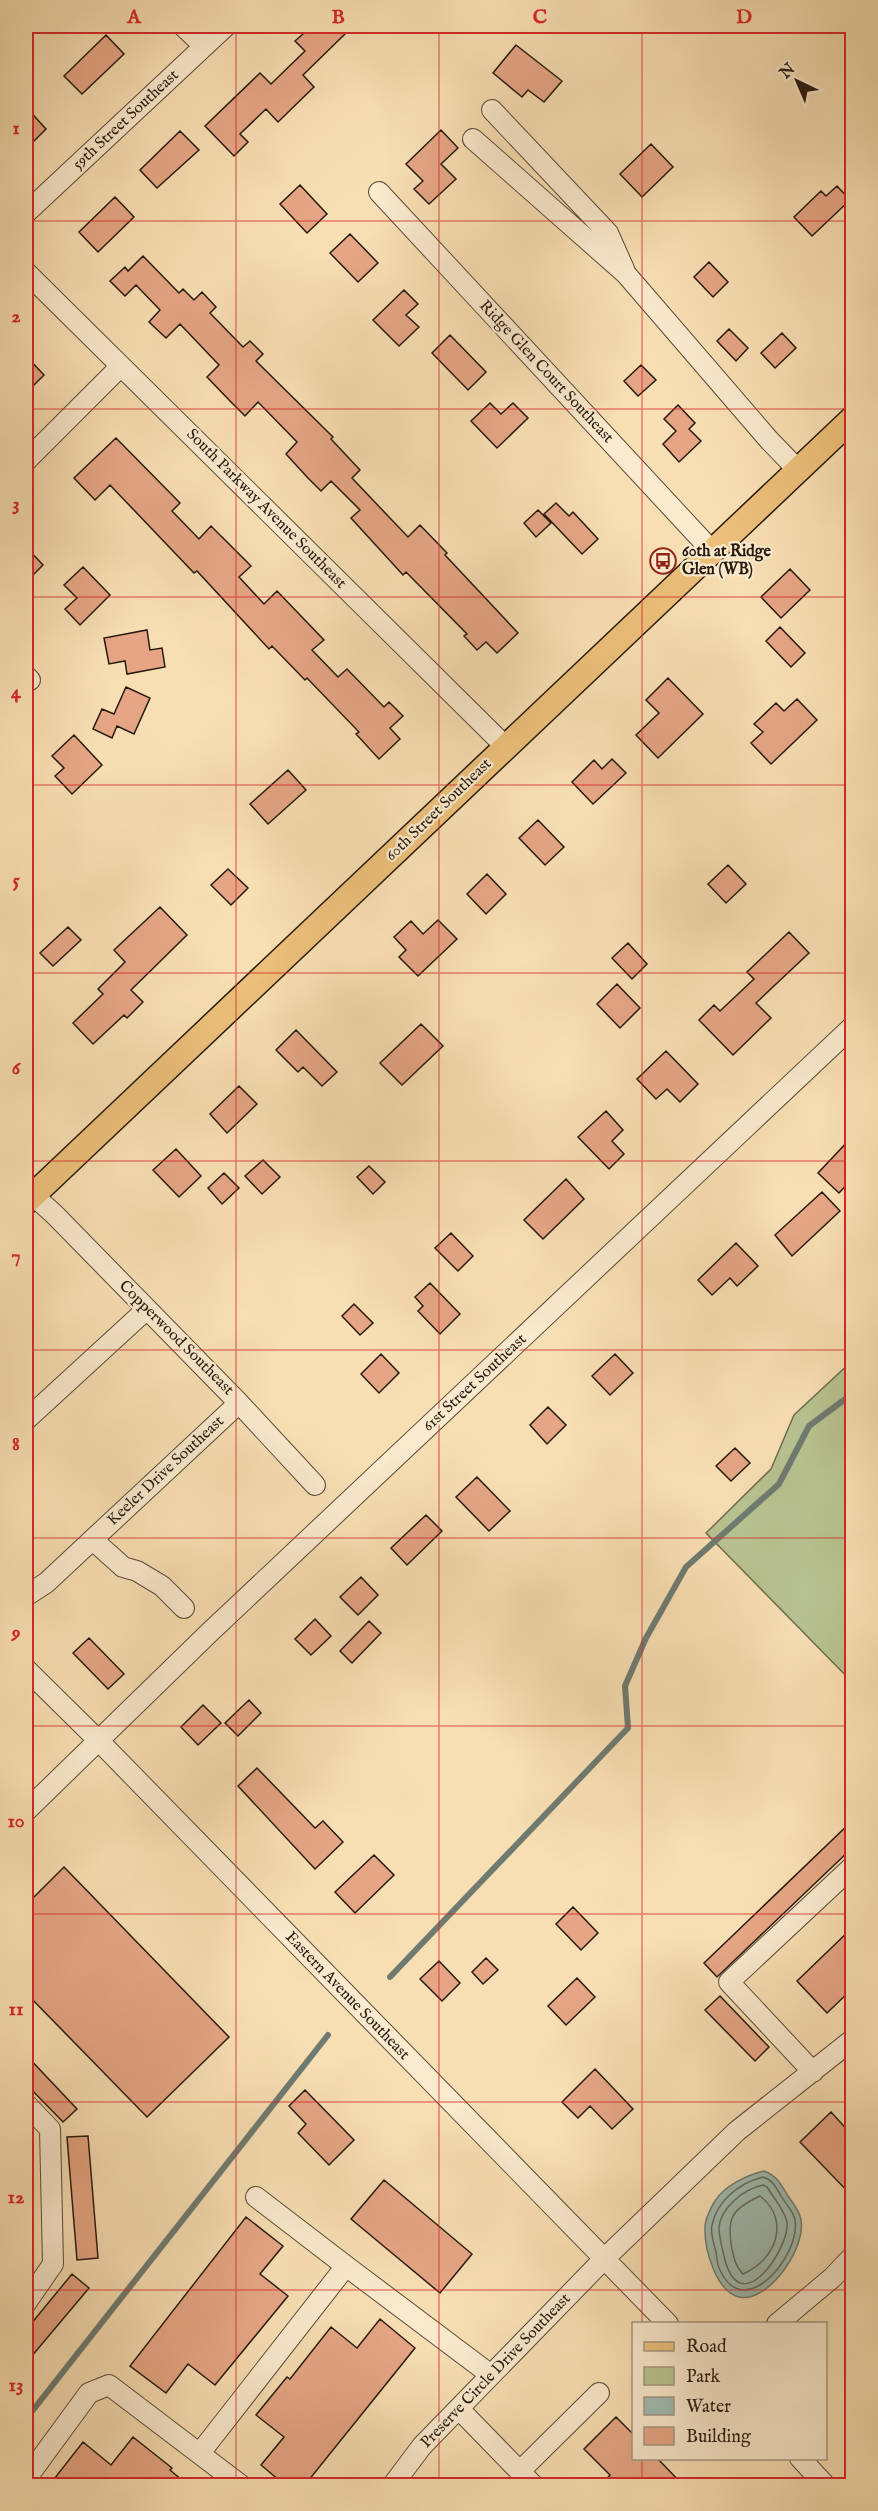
<svg xmlns="http://www.w3.org/2000/svg" width="878" height="2511" font-family="'IM FELL English',serif">
	<style>
		.green { fill: #b8c391; stroke: #6f6e50; stroke-width: 1.5 }
		.water { fill: #9fbcb3; stroke: #6f7b71; stroke-width: 1.5 }
		.lines { fill: none; stroke-linecap: round; stroke-linejoin: round }
		.shore { stroke: #626b60; stroke-width: 1.5 }
		.stream { stroke: #6f7b71; stroke-width: 6 }
		.building { fill: #e6a685; stroke: #261a0e; stroke-width: 1.5 }
		.minor-casing { stroke: #5a4b37; stroke-width: 22 }
		.major-casing { stroke: #261a0e; stroke-width: 27 }
		.minor { stroke: #faeace; stroke-width: 20 }
		.major { stroke: #ecc07a; stroke-width: 24 }
		.grid { fill: none; stroke: #d62828; stroke-width: 1.5; stroke-opacity: 0.55 }
		.labels { text-anchor: middle; dominant-baseline: central; stroke-width: 4.5; stroke-linejoin: round; paint-order: stroke }
		.street-label { font-size: 16px; fill: #261a0e; stroke: #faeace }
		.poi-label { font-size: 16px; font-weight: bold; fill: #261a0e; stroke: #faeace; text-anchor: start }
		.neatline { fill: none; stroke: #d62828; stroke-width: 2 }
		.grid-label { font-size: 20px; text-anchor: middle; font-weight: bold; fill: #d62828 }
	</style>
	<rect width="100%" height="100%" fill="#f8dfb3"/>
	<filter id="stains"><feTurbulence type="fractalNoise" baseFrequency=".00333" numOctaves="4"/><feColorMatrix values="0 0 0 0 .2 0 0 0 0 .09 0 0 0 0 .02 0 0 0 .5 -.17"/></filter>
	<radialGradient id="worn" r=".72"><stop offset=".6" stop-color="#630" stop-opacity="0"/><stop offset="1" stop-color="#630" stop-opacity=".3"/></radialGradient>
	<path class="green" d="M852 1361V1682L706 1533 771 1469 794 1415Z"/>
	<path class="water" d="M764 2171C777 2176 781 2184 788 2196 792 2202 798 2209 800 2216 810 2243 769 2304 739 2297 716 2292 704 2248 705 2227 705 2220 711 2207 715 2201 724 2186 747 2175 764 2171Z"/>
	<g class="lines">
		<path class="shore" d="M763 2177C773 2180 776 2187 781 2196 785 2203 794 2212 795 2220 801 2255 744 2324 720 2270 717 2265 717 2258 716 2252 714 2244 710 2233 712 2225 717 2201 739 2183 763 2177Z
			M763 2185 767 2187C773 2197 786 2212 787 2223 789 2242 761 2290 740 2283 730 2279 726 2265 724 2256 722 2247 719 2237 719 2228 720 2208 744 2189 763 2185Z
			M760 2196C791 2220 776 2260 743 2274 736 2267 734 2259 732 2249 726 2218 732 2209 760 2196Z"/>
		<path class="stream" d="M390 1977 628 1728 625 1686 646 1638 686 1567 779 1484 809 1426 852 1394
			M26 2419 328 2035"/>
	</g>
	<path class="building" d="M312 26H337L345 34 303 75 314 87 278 122 266 109 240 134 248 142 234 156 205 126 260 73 271 84 305 51 295 41Z
		M106 35 124 54 82 94 64 76Z
		M516 45 562 81 544 102 528 90 522 97 493 73Z
		M26 107 46 129 26 149Z
		M441 130 458 148 441 164 456 179 429 204 414 189 423 181 406 164Z
		M180 131 199 150 157 188 140 170Z
		M651 144 673 167 642 197 620 174Z
		M300 185 327 214 307 233 280 204Z
		M837 186 850 200 812 236 794 217 821 191 826 196Z
		M115 197 134 217 98 252 79 232Z
		M350 234 378 263 358 282 330 253Z
		M143 256 179 293 183 289 194 300 202 292 216 307 210 313 243 347 250 341 263 354 256 361 333 437 331 439 360 470 352 478 408 537 420 525 447 553 445 555 518 633 497 653 486 642 477 650 464 636 467 634 406 572 403 575 351 518 360 510 331 481 321 491 307 477 286 454 297 442 258 402 245 416 230 401 207 377 219 365 180 324 166 338 149 322 160 310 136 285 125 296 110 281 125 267 128 271Z
		M709 262 728 282 713 297 694 277Z
		M404 290 418 304 406 315 419 327 399 346 373 320Z
		M729 329 748 348 736 361 717 341Z
		M782 333 796 348 775 368 761 353Z
		M450 335 486 372 468 390 432 353Z
		M26 356 44 375 26 393Z
		M641 365 656 380 638 396 624 381Z
		M490 403 501 414 513 403 528 418 497 448 471 421Z
		M678 405 695 423 689 429 701 441 679 462 663 444 676 431 664 419Z
		M116 438 180 503 172 511 199 539 211 526 251 566 239 577 264 604 277 591 324 640 312 650 338 677 347 669 384 707 389 702 403 716 390 728 400 739 379 759 356 734 359 732 307 678 305 680 272 646 269 649 197 571 194 573 110 485 95 500 74 478Z
		M556 503 569 516 573 512 598 539 582 554 544 514Z
		M538 510 551 523 536 537 524 523Z
		M26 547 43 565 26 582Z
		M83 567 110 595 80 625 65 609 77 598 64 585Z
		M790 569 810 590 781 618 761 597Z
		M780 627 805 653 791 667 766 641Z
		M147 630 150 650 162 648 165 667 127 674 125 661 109 664 104 638Z
		M668 678 703 714 658 758 636 735 659 713 646 700Z
		M126 687 150 698 134 734 117 726 112 738 93 729 102 709 114 714Z
		M797 699 817 720 771 764 751 743 763 732 754 724 776 703 784 711Z
		M74 735 102 765 72 794 55 776 64 768 52 756Z
		M612 759 626 773 593 804 572 782 594 760 602 769Z
		M288 770 306 790 268 824 250 804Z
		M538 820 564 847 545 865 519 838Z
		M728 865 746 884 726 903 708 884Z
		M228 869 248 888 231 905 211 885Z
		M487 874 506 894 486 914 467 894Z
		M160 907 187 935 131 990 143 1002 127 1018 124 1015 93 1044 73 1023 103 994 98 989 125 962 114 950Z
		M438 920 457 939 418 976 399 957 406 950 394 937 411 921 423 934Z
		M68 927 81 940 53 966 40 953Z
		M789 932 809 953 756 1003 771 1018 733 1055 699 1020 714 1005 720 1011 754 979 747 972Z
		M628 943 647 964 632 979 612 958Z
		M617 984 640 1008 620 1028 597 1004Z
		M421 1024 443 1046 402 1085 380 1063Z
		M296 1030 337 1072 322 1086 303 1067 298 1072 276 1050Z
		M666 1051 698 1084 680 1102 667 1089 656 1099 637 1079Z
		M239 1086 257 1104 227 1133 210 1114Z
		M606 1111 623 1130 612 1141 624 1154 609 1169 578 1137Z
		M852 1137V1179L839 1193 818 1173Z
		M176 1149 201 1176 179 1197 153 1170Z
		M263 1160 280 1177 262 1194 245 1176Z
		M369 1166 385 1182 373 1194 357 1177Z
		M224 1173 239 1188 222 1204 208 1188Z
		M566 1179 584 1199 543 1239 524 1220Z
		M822 1192 840 1211 792 1256 775 1235Z
		M451 1233 473 1256 458 1271 435 1248Z
		M736 1243 758 1266 737 1286 730 1278 712 1295 698 1280Z
		M430 1283 460 1314 440 1334 418 1311 423 1306 415 1297Z
		M354 1304 373 1323 360 1335 342 1316Z
		M381 1354 399 1373 379 1393 361 1374Z
		M615 1354 633 1373 610 1395 592 1376Z
		M548 1407 566 1425 547 1444 530 1425Z
		M735 1448 750 1463 731 1481 716 1466Z
		M477 1477 510 1511 489 1531 456 1497Z
		M426 1515 442 1531 407 1565 391 1548Z
		M361 1577 378 1595 358 1615 340 1597Z
		M315 1619 331 1636 311 1655 295 1639Z
		M369 1621 381 1633 352 1663 340 1651Z
		M89 1638 124 1674 108 1689 73 1653Z
		M249 1700 261 1713 238 1736 225 1723Z
		M203 1705 221 1723 198 1745 181 1727Z
		M257 1768 315 1828 323 1821 343 1842 315 1869 238 1786Z
		M852 1821V1848L717 1977 704 1963Z
		M374 1855 394 1875 355 1913 335 1892Z
		M64 1867 229 2037 147 2117 26 1993V1905Z
		M573 1907 598 1933 581 1950 556 1924Z
		M852 1928V1989L827 2013 797 1981Z
		M486 1958 498 1970 483 1984 472 1972Z
		M439 1961 460 1983 442 2001 420 1979Z
		M577 1978 595 1997 566 2025 548 2006Z
		M720 1996 769 2047 755 2061 705 2010Z
		M26 2055 77 2109 63 2122 26 2084Z
		M595 2069 633 2109 612 2129 590 2106 578 2118 562 2102Z
		M305 2090 354 2140 329 2165 298 2133 306 2124 289 2106Z
		M831 2112 852 2135V2196L800 2142Z
		M88 2136 98 2258 77 2260 67 2137Z
		M384 2180 472 2254 440 2293 351 2219Z
		M246 2217 283 2246 260 2274 288 2296 215 2385 188 2364 166 2393 130 2366Z
		M72 2274 89 2288 26 2363V2330Z
		M380 2319 415 2348 304 2486H286L261 2465 284 2437 256 2415 287 2377 290 2379 331 2327 357 2348Z
		M616 2417 633 2434V2458H657L684 2486H600L610 2475 584 2449Z
		M133 2437 172 2468 170 2470 189 2486H63L54 2479 83 2442 111 2465Z"/>
	<g class="lines">
		<g class="minor-casing">
			<path id="minor" d="M183 26 204 46
				M492 110 608 233 624 269
				M473 139 626 274 769 440 798 470
				M379 192 713 552
				M26 213 226 26
				M26 272 506 747
				M26 461 121 366
				M26 676 30 680
				M26 1189 54 1214 239 1403 315 1485
				M26 1420 147 1309
				M93 1540 123 1567 137 1571 162 1586 184 1608
				M26 1593 29 1594 46 1583 239 1403
				M26 1669 99 1741 668 2324
				M26 1811 210 1632 852 1027
				M813 2072 729 1982 852 1867
				M26 2104 50 2129 53 2264 26 2303
				M256 2197 346 2266
				M777 2324 832 2278 852 2257
				M459 2409 534 2486
				M200 2453 346 2266 491 2375
				M800 2458 826 2486
				M520 2471 599 2393
				M26 2479 89 2393 109 2385 242 2486
				M392 2486 422 2446 604 2259 737 2131 852 2040"/>
		</g>
		<g class="major-casing">
			<path id="major" d="M26 1202 852 419"/>
		</g>
		<use href="#minor" class="minor"/>
		<use href="#major" class="major"/>
	</g>
	<path class="grid" d="M236 26V2486M439 26V2486M642 26V2324M26 221H852M26 409H852M26 597H852M26 785H852M26 973H852M26 1161H852M26 1350H852M26 1538H852M26 1726H852M26 1914H852M26 2102H852M26 2290H852M642 2458V2486"/>
	<defs>
		<g id="bus-ring" transform="scale(1.35)"><circle r="9.5" fill="#faeace" stroke="#8f2418" stroke-width="1.5"/><path d="M-5-6H5V4H4V6H2V4H-2V6H-4V4H-5ZM-3.5-4V0h7V-4ZM-3.5 1.2v1.5H-2V1.2ZM2 1.2v1.5H3.5V1.2Z" fill="#8f2418"/></g>
	</defs>
	<g fill-rule="evenodd">
		<use href="#bus-ring" x="663" y="561"/>
	</g>
	<g class="labels">
		<g class="street-label">
			<text transform="translate(126 120) rotate(-43)">59th Street Southeast</text>
			<text transform="translate(546 372) rotate(47)">Ridge Glen Court Southeast</text>
			<text transform="translate(266 509) rotate(45)">South Parkway Avenue Southeast</text>
			<text transform="translate(439 810) rotate(-44)">60th Street Southeast</text>
			<text transform="translate(176 1338) rotate(45)">Copperwood Southeast</text>
			<text transform="translate(475 1383) rotate(-43)">61st Street Southeast</text>
			<text transform="translate(166 1471) rotate(-43)">Keeler Drive Southeast</text>
			<text transform="translate(347 1996) rotate(46)">Eastern Avenue Southeast</text>
			<text transform="translate(496 2371) rotate(-46)">Preserve Circle Drive Southeast</text>
		</g>
		<g class="poi-label">
			<text x="682" y="552">60th at Ridge<tspan x="682" dy="18">Glen (WB)</tspan></text>
		</g>
	</g>
	<rect width="878" height="2511" fill="none" stroke="#f8dfb3" stroke-width="66"/>
	<rect x="632" y="2322" width="195" height="138" fill="#faeace" stroke="#a59781" stroke-width="1.5"/>
	<rect x="644" y="2342" width="30" height="9" fill="#ecc07a" stroke="#a59781" stroke-width="1.5"/>
	<text x="686" y="2352" font-size="18" fill="#261a0e">Road</text>
	<rect x="644" y="2367" width="30" height="18" fill="#b8c391" stroke="#a59781" stroke-width="1.5"/>
	<text x="686" y="2382" font-size="18" fill="#261a0e">Park</text>
	<rect x="644" y="2397" width="30" height="18" fill="#9fbcb3" stroke="#a59781" stroke-width="1.5"/>
	<text x="686" y="2412" font-size="18" fill="#261a0e">Water</text>
	<rect x="644" y="2427" width="30" height="18" fill="#e6a685" stroke="#a59781" stroke-width="1.5"/>
	<text x="686" y="2442" font-size="18" fill="#261a0e">Building</text>
	<g transform="translate(797 81) rotate(316)" stroke="#faeace" stroke-width="4.5" paint-order="stroke">
	<path d="M0-4.5L10 22L0 15L-10 22Z" fill="#261a0e"/>
	<text y="-9" font-size="16" font-weight="bold" text-anchor="middle" fill="#261a0e">N</text>
	</g>
	<rect x="33" y="33" width="812" height="2445" class="neatline"/>
	<g class="grid-label">
		<text x="134" y="23">A</text>
		<text x="338" y="23">B</text>
		<text x="540" y="23">C</text>
		<text x="744" y="23">D</text>
		<text x="16" y="134">1</text>
		<text x="16" y="322">2</text>
		<text x="16" y="510">3</text>
		<text x="16" y="698">4</text>
		<text x="16" y="886">5</text>
		<text x="16" y="1074">6</text>
		<text x="16" y="1262">7</text>
		<text x="16" y="1450">8</text>
		<text x="16" y="1638">9</text>
		<text x="16" y="1827">10</text>
		<text x="16" y="2015">11</text>
		<text x="16" y="2203">12</text>
		<text x="16" y="2391">13</text>
	</g>
	<rect width="100%" height="100%" filter="url(#stains)"/>
	<rect width="100%" height="100%" fill="url(#worn)"/>
</svg>
